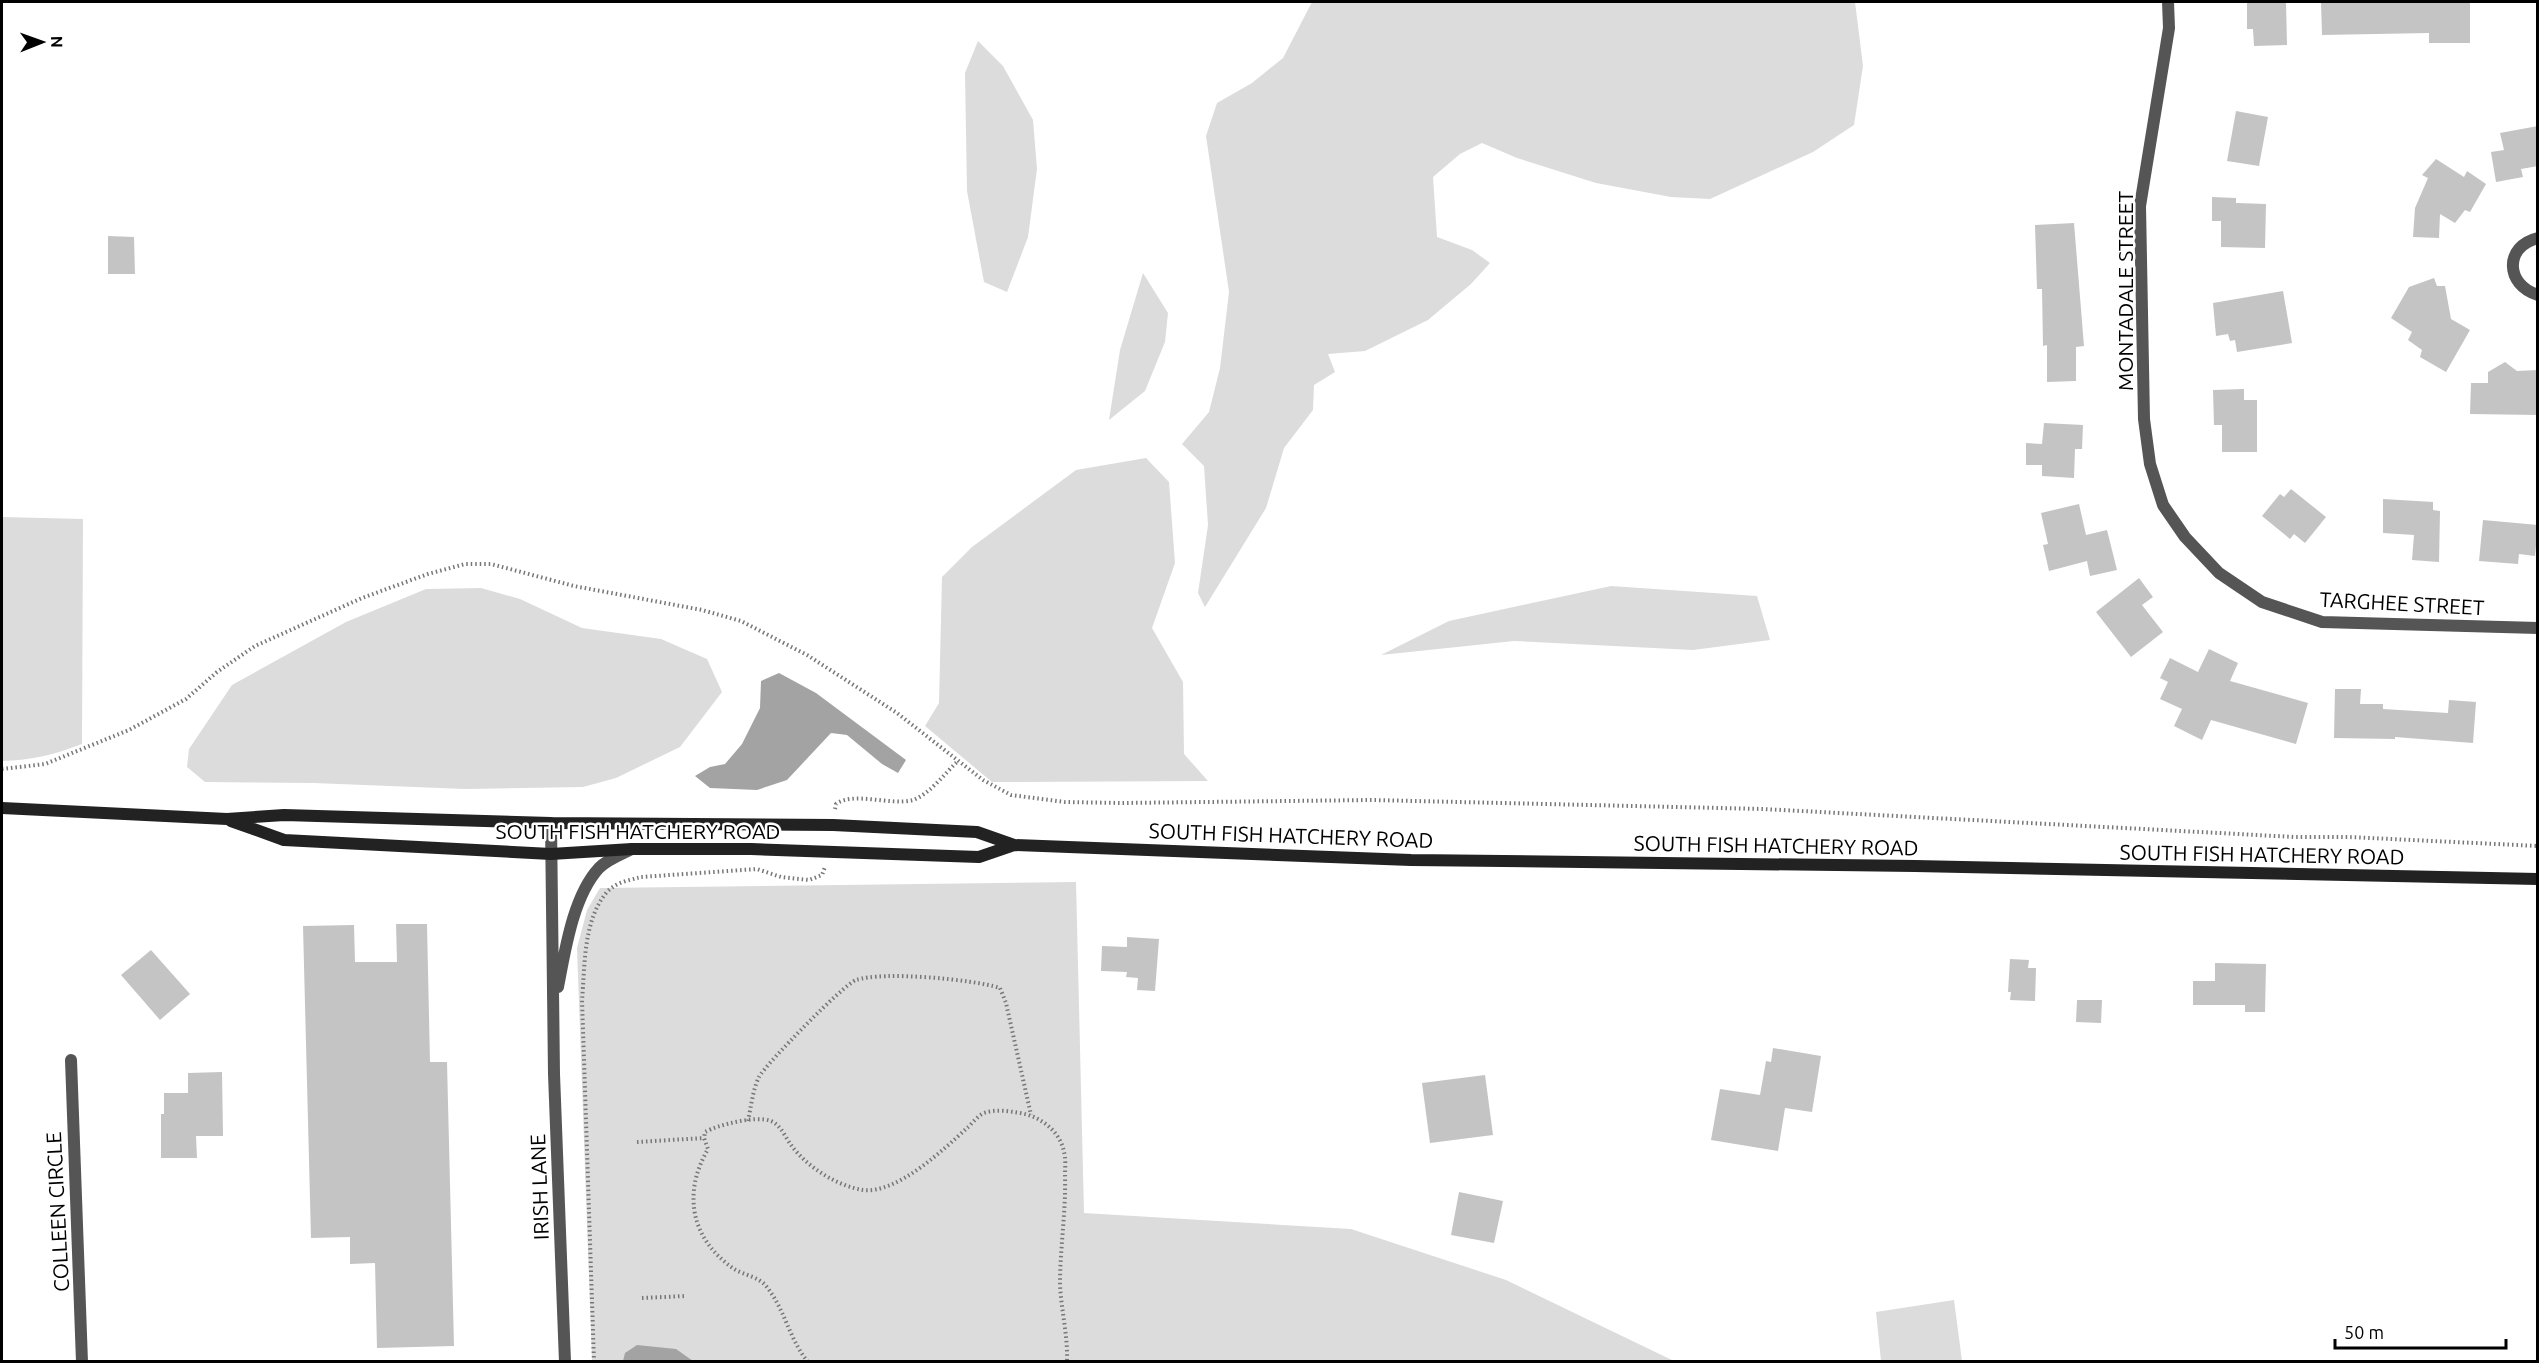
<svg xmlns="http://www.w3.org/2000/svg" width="2539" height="1363" font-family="Ubuntu,sans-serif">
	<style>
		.green { fill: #dcdcdc }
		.water { fill: #a3a3a3 }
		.building { fill: #c4c4c4 }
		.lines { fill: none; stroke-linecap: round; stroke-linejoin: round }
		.path { stroke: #777; stroke-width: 4; stroke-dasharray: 1.5 3; stroke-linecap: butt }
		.minor { stroke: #555; stroke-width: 12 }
		.secondary { stroke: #222; stroke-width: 12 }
		.labels { text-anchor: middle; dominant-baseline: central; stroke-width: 5; stroke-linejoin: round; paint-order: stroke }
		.street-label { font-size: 21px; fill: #000; stroke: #fff }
	</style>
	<rect width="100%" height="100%" fill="#fff"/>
	<path class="green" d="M1312 2H1855L1863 66 1854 125 1813 152 1710 199 1671 197 1596 183 1517 158 1482 143 1460 154 1433 177 1437 237 1472 250 1490 263 1471 284 1428 320 1365 351 1328 354 1335 372 1314 385 1313 410 1284 448 1266 508 1205 607 1198 593 1208 525 1204 466 1182 444 1209 412 1220 368 1229 292 1206 136 1217 103 1252 83 1283 58Z
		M978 41 1003 66 1033 120 1037 169 1028 237 1007 292 984 282 967 191 965 73Z
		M1143 273 1168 313 1165 342 1145 391 1109 420 1120 350Z
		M1146 458 1169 482 1175 563 1152 628 1183 682 1184 754 1208 781 992 782 925 726 939 703 942 577 972 547 1076 470Z
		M2 517 83 519 82 744C53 755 33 760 2 761Z
		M1611 586 1757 596 1770 640 1693 650 1514 641 1381 655 1449 621Z
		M481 588 520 599 582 628 661 639 707 659 722 692 680 747 616 778 583 787 465 789 314 783 205 782 187 767 189 749 232 685 346 622 426 589Z
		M1076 882 1084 1213 1351 1229 1506 1280 1674 1361H592L577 948 587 910 600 888Z
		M1954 1300 1962 1361H1881L1876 1312Z"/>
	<path class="water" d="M779 673 816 693 906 760 898 773 882 764 847 735 831 733 787 780 757 790 710 788 695 776 710 767 725 764 742 744 760 708 761 681Z
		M637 1345 676 1349 693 1361H623L625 1353Z"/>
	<path class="building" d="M2247 2H2286L2287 45 2254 46 2253 29H2247Z
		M2321 2H2470V43H2429V33L2322 35Z
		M2236 111 2268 117 2259 166 2227 161Z
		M2538 126V166L2521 169 2523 177 2496 182 2491 152 2504 150 2500 133Z
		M2436 159 2464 177 2467 171 2486 184 2470 212 2465 210 2455 223 2440 214 2439 238 2413 237 2415 208 2428 178 2422 175Z
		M2212 197 2236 198V203L2266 204 2265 248 2221 247V221H2212Z
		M2074 223 2084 346 2076 347V381L2047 382V345L2043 346 2042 289H2037L2035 225Z
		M108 236 134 237 135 274H108Z
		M2434 278 2437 286H2445L2451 319 2470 330 2446 372 2420 357 2422 350 2408 340 2412 332 2391 318 2409 287Z
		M2283 291 2292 343 2237 352 2235 340 2230 341 2228 334 2216 336 2213 303Z
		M2505 362 2517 371 2538 370V415L2470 414 2471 383H2488V372Z
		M2244 389V400H2257V452H2222V425H2214L2213 390Z
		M2044 423 2083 425 2082 449H2075L2074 478 2042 476V465H2026V443L2042 444Z
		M2291 489 2326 517 2305 543 2294 534 2290 539 2262 516 2280 494 2284 497Z
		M2383 499 2433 502V510L2440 511 2439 562 2412 560 2414 535 2383 533Z
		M2079 504 2086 535 2107 530 2117 570 2090 576 2087 561 2049 571 2043 545 2048 544 2041 513Z
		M2483 520 2538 525 2535 556 2519 554 2518 564 2479 561Z
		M2139 578 2153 597 2142 605 2163 632 2131 657 2096 612Z
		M2209 649 2238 663 2230 681 2308 703 2296 744 2211 720 2202 740 2174 726 2182 709 2160 699 2168 682 2160 678 2170 658 2198 672Z
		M2335 689H2361L2360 704H2383V709L2448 713 2449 700 2476 702 2473 743 2395 737V739L2334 738Z
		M396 924H427L430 1062H447L454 1346 377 1348 375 1263 350 1264V1237L311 1238 303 926 354 925 355 962H397Z
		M1127 937 1159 939 1155 991 1137 990 1138 978 1126 977 1127 972 1101 971 1102 946 1127 947Z
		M151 950 190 994 160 1020 121 975Z
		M2010 959 2029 960 2028 968H2036L2035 1001 2010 1000 2011 992H2008Z
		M2215 963 2266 964 2265 1012H2245V1005H2193V981H2215Z
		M2077 1000H2102L2101 1023 2076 1022Z
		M1773 1048 1821 1056 1812 1112 1785 1108 1778 1151 1711 1140 1720 1089 1760 1095 1766 1061 1771 1062Z
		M222 1072 223 1136H196L197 1158H161V1114H164V1093H188V1073Z
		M1485 1075 1493 1135 1430 1143 1422 1083Z
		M1459 1192 1503 1201 1494 1243 1451 1235Z"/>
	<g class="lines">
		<path class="path" d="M2 769 45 764 129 730 186 699 217 672 255 646 362 598 428 574 465 564H491L574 586 702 610 741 621 807 655 897 713 983 780 1011 795 1065 802 1122 803 1372 800 1763 809 2295 837H2349L2538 846
			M835 809 836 804C854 791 889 806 913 800 930 794 945 773 958 761
			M748 1121C751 1107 753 1089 759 1077 765 1065 844 984 856 980 882 971 972 979 1000 988L1006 1003 1031 1115
			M637 1142 704 1138
			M642 1298 686 1296
			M594 1362 582 1000C585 966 583 920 607 892 616 882 630 880 641 877L757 869 781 877 809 880 822 875 825 867
			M808 1362C789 1339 785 1309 766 1286 759 1277 744 1275 734 1269 691 1239 682 1194 708 1149L704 1138 705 1132C718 1125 756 1115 771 1121 781 1125 785 1137 791 1145 807 1167 837 1186 863 1190 897 1194 943 1150 967 1128 972 1124 977 1116 984 1113 995 1109 1008 1111 1020 1113 1040 1116 1060 1131 1064 1152 1066 1160 1065 1168 1065 1175 1066 1212 1060 1248 1060 1284 1061 1310 1068 1335 1067 1362"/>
		<path class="minor" d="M2168 2 2169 28 2140 206 2144 419 2150 464 2163 505 2185 537 2219 573 2262 602 2322 622 2538 628
			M2538 238C2504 246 2505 285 2538 295
			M551 823 554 1074 565 1362
			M558 987C565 951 573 896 599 868 608 859 620 855 632 849
			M71 1060 82 1362"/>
		<path class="secondary" d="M2 808 227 819 284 815 551 823 833 825 977 832 1014 845 1411 860 1915 866 2538 879
			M231 821 284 840 551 854 632 849H751L979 857 1014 845"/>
	</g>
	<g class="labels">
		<g class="street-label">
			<text transform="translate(2125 291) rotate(-90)">MONTADALE STREET</text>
			<text transform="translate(2402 603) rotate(3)">TARGHEE STREET</text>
			<text x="638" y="831">SOUTH FISH HATCHERY ROAD</text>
			<text transform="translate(1291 835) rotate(2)">SOUTH FISH HATCHERY ROAD</text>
			<text transform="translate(1776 845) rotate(1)">SOUTH FISH HATCHERY ROAD</text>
			<text transform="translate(2262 854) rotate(1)">SOUTH FISH HATCHERY ROAD</text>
			<text transform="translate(539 1187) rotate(-92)">IRISH LANE</text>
			<text transform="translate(57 1212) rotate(-93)">COLLEEN CIRCLE</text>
		</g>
	</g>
	<rect width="2539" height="1363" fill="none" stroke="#000000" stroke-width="6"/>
	<g transform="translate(42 42) rotate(89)" stroke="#ffffff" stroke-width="4.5" paint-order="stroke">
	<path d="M0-4.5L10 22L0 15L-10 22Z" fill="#000000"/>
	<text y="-9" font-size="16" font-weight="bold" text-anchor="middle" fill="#000000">N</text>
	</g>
	<path d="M2335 1339v9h171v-9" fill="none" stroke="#000000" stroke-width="3"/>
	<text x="2344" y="1339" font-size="18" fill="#000000" stroke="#ffffff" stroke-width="4.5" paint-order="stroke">50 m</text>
</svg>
